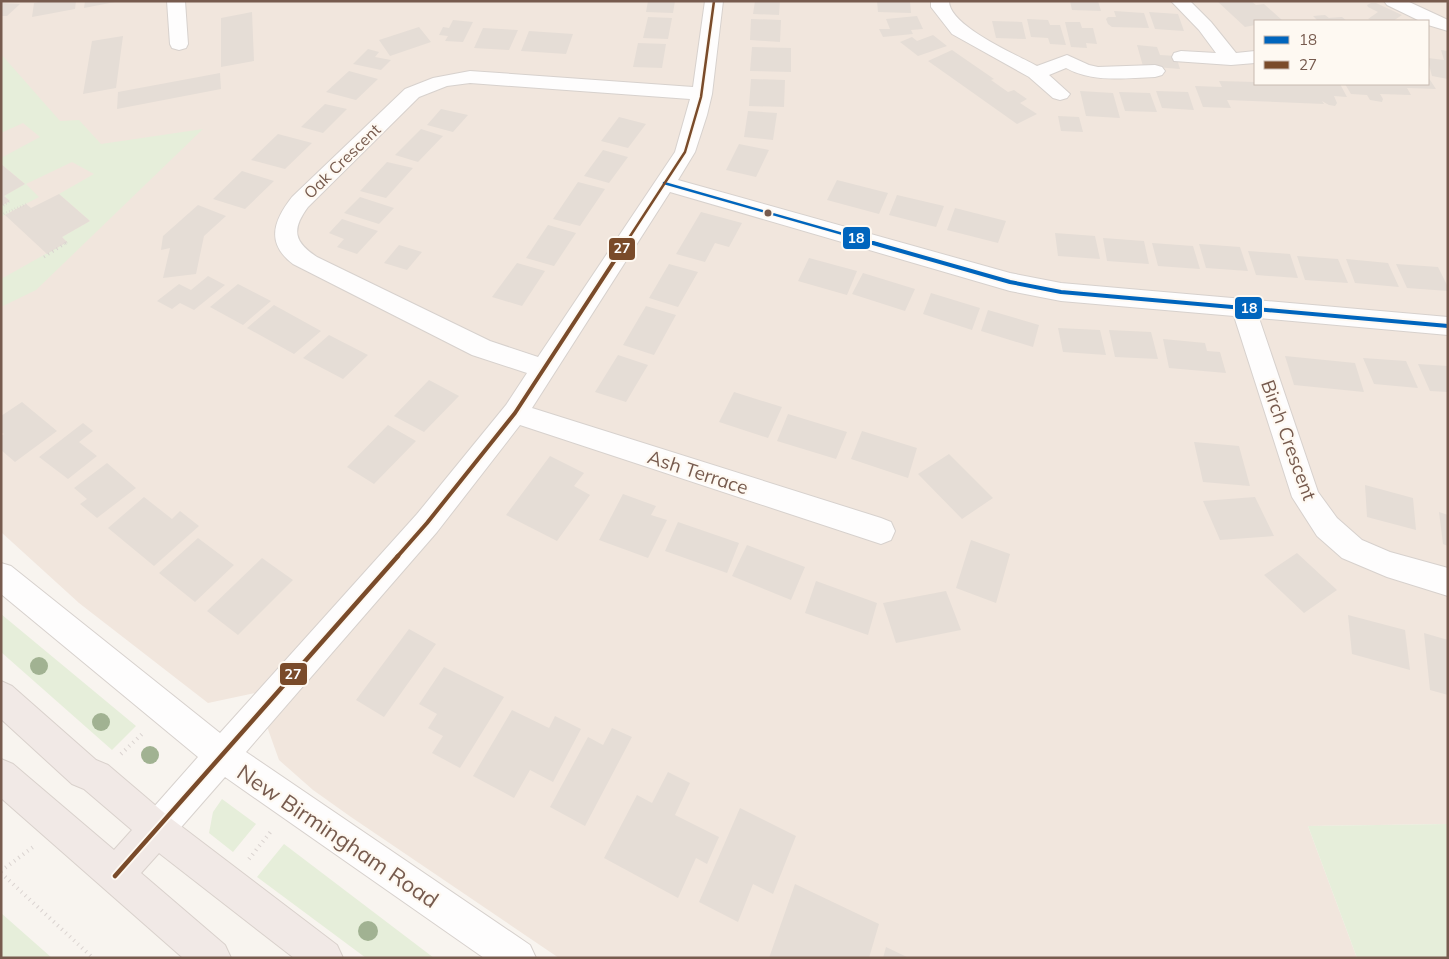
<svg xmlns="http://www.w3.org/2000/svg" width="1449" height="959" font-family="Mulish,sans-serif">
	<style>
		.residential { fill: #f1e6dd; fill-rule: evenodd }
		.green { fill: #e6eeda }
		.building { fill: #e5ddd6 }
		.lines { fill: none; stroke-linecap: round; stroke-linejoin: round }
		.minor-casing { stroke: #d7d1cd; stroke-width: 2 }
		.highway-casing { stroke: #d9d1cc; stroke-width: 2 }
		.path-far2 { stroke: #dad3d0; stroke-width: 2.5; stroke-dasharray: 0.5 2.5; stroke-linecap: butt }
		.path-far1 { stroke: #dad3d0; stroke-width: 3; stroke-dasharray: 1 4; stroke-linecap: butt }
		.path { stroke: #dad3d0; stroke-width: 4; stroke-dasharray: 1 4.5; stroke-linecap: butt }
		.minor { fill: #fefdfd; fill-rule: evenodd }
		.highway { fill: #f1e9e6; fill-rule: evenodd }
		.bus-1-far1-casing { stroke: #fef9f2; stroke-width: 5 }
		.bus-1-casing { stroke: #fef9f2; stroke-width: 8 }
		.bus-2-far2-casing { stroke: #fef9f2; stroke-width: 5 }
		.bus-2-far1-casing { stroke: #fef9f2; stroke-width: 8 }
		.bus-2-casing { stroke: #fef9f2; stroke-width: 8 }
		.bus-1-far1 { stroke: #0065bd; stroke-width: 2.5 }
		.bus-1 { stroke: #0065bd; stroke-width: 4 }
		.bus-2-far2 { stroke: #7a4b2a; stroke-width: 2.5 }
		.bus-2-far1 { stroke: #7a4b2a; stroke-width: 4 }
		.bus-2 { stroke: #7a4b2a; stroke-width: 4.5 }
		.tree { fill: #a1b292 }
		.bus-dot { fill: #775b4e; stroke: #fef9f2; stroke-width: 2 }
		.labels { text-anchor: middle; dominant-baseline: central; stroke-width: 4.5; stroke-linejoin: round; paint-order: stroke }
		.far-street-label { font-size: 16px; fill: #775b4e; stroke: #fef9f2 }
		.street-label { font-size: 19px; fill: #775b4e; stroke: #fef9f2 }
		.near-street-label { font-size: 22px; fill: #775b4e; stroke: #fef9f2 }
		.line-badge { stroke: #fef9f2; stroke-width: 2 }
		.badge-label { font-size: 14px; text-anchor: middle; font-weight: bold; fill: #fff }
	</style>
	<rect width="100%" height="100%" fill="#f8f4ef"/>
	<path class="residential" d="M1 1H1448V824L1308 826 1357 958H559L351 817 313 790 279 760 255 693 208 703 79 603 1 532ZM1255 21H1428V84H1255Z"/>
	<path class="green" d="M1 54 60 121 79 120 101 144 203 129 36 290 1 307V279L67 242 62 237 90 221 59 194 94 174 72 162 26 184 39 197 1 217V206L10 201 4 196 25 184 1 164V158L40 137 23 123 1 133Z
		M1 614 136 726 112 750 1 652Z
		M222 799 256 824 233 852 209 833 213 812Z
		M1448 824V958H1357L1308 826Z
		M284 844 434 958H366L257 877Z
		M1 913 52 958H1Z"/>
	<path class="building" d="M43 1H76L75 9 32 17 34 3Z
		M85 1H115V2L84 8Z
		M648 1H675L673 13 646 12Z
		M755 1H780L779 15 753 14Z
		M877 1 910 2 911 13 878 12Z
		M1070 1H1098L1101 11 1072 10Z
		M1217 1H1251L1256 5 1264 4 1283 21H1255V25L1245 27Z
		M1 3 20 4 7 16H1Z
		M1371 3H1376L1402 15 1393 21H1373L1368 19 1378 12 1368 7 1367 5Z
		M1114 11 1144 13 1149 28 1112 27 1108 24 1106 19 1108 17H1116Z
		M252 12 254 61 221 67V18Z
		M1149 12 1178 14 1184 31 1155 29Z
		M1325 15 1329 18 1342 17 1347 21H1318L1313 16Z
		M917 16 923 29 911 30 913 34 883 37 879 29H890L886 19Z
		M648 17 672 18 668 39 643 38Z
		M751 19 781 20 780 42 750 40Z
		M1027 19 1048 20 1050 25H1060L1066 45 1050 44 1048 38 1031 37Z
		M453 20 473 22 463 42 445 41 448 36 439 35 443 27 449 28Z
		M992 21 1022 22 1026 39 996 38Z
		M1065 22H1080L1082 28H1093L1097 44 1086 43 1087 48 1071 47Z
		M419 27 431 42 390 56 379 40Z
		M483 28 518 30 509 50 474 48Z
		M529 31 573 34 566 54 521 51Z
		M933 35 947 46 918 56 900 42 912 37 917 41Z
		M123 36 116 88 83 94 92 41Z
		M638 43 666 44 662 68 633 67Z
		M1137 45 1157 47 1160 55 1176 56 1180 69 1143 66Z
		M752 47 791 48V72L750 71Z
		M368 49 379 52 375 57 391 60 381 70 353 64Z
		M952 50 994 79 991 80 1008 92 1014 90 1027 99 1020 103 1037 114 1017 124 928 61Z
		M1441 50 1448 51V79L1432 76 1428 61V58L1444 60Z
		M349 71 378 79 356 100 326 92Z
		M220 73 221 89 117 109 118 92Z
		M1428 77 1436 89 1407 88 1411 95 1380 94 1383 99 1382 102 1370 100 1367 95 1351 94 1345 84H1428Z
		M751 79 785 80 784 107 749 106Z
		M1219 81 1255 82V84H1340L1347 97 1334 96 1337 103 1335 106 1329 105 1322 101 1324 104 1227 100 1231 108 1203 107 1195 86 1222 87Z
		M1080 91 1113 93 1120 118 1086 116Z
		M1156 91 1188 92 1194 110 1162 108Z
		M1119 92 1150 93 1157 112 1125 111Z
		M325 104 347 109 323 133 301 127Z
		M441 109 468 115 453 132 427 125Z
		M748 111 777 113 773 140 744 137Z
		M1058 116 1079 117 1083 132 1061 131Z
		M619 117 646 124 628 148 601 141Z
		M421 129 443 136 418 162 395 155Z
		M278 134 312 143 285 169 251 160Z
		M739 144 769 150 756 177 726 170Z
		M603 150 628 157 609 183 584 176Z
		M387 162 413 168 386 198 360 191Z
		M1 164 25 184 4 196 10 201 1 206Z
		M242 171 274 181 245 209 213 199Z
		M837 180 888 193 879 214 827 200Z
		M578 182 605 189 580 226 553 219Z
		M59 194 90 221 62 237 67 242 47 254 5 215 26 204 31 208Z
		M897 195 944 206 936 227 889 215Z
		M360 197 394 208 379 224 344 213Z
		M198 205 226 216 204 236 196 274 163 278 170 248 161 250 163 236Z
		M955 208 1006 221 998 243 947 230Z
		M701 212 742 223 729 247 715 243 705 262 676 254Z
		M342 219 378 231 357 254 337 247 344 239 329 233Z
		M548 225 576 233 554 266 526 258Z
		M1055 233 1095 236 1100 259 1058 256Z
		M1103 238 1144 241 1149 264 1107 261Z
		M1152 243 1193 246 1200 269 1158 266Z
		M1199 244 1240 247 1248 271 1206 268Z
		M399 245 422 252 407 270 384 263Z
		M1248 251 1290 254 1298 278 1256 275Z
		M1297 256 1338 259 1348 283 1305 280Z
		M809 258 857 271 847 295 798 281Z
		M1346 259 1388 263 1399 287 1355 283Z
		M517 263 545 271 522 306 492 297Z
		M669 264 698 272 678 307 649 298Z
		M1396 264 1438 267 1448 287V291L1407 288Z
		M863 273 915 289 905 311 852 294Z
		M208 276 225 285 194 310 180 303 172 309 157 301 179 284 191 290Z
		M238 284 271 301 243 325 210 307Z
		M931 293 980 308 972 330 923 314Z
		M274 305 321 331 294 354 247 328Z
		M646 306 676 315 654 355 623 345Z
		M988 310 1039 325 1033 347 981 331Z
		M1058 328 1100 330 1106 355 1063 352Z
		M1109 330 1151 332 1158 359 1115 357Z
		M329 335 368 355 343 379 303 358Z
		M1163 339 1205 343 1207 351 1220 352 1226 373 1169 368Z
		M618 355 648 365 626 402 595 392Z
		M1285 356 1355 363 1364 392 1294 385Z
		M1363 358 1406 361 1418 388 1374 384Z
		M1418 364 1448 366V392L1430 391Z
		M429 380 459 396 424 432 394 416Z
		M734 392 782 407 768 438 719 422Z
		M22 402 57 431 15 462 1 450V436L4 434 1 432V416Z
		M788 414 847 432 836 459 777 441Z
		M83 423 93 431 79 442 97 456 68 479 39 457Z
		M388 425 416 441 374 484 347 467Z
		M862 431 917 448 908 478 851 459Z
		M1194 442 1239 446 1250 486 1203 482Z
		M949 454 993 498 962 519 918 474Z
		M550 456 584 473 574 486 590 495 557 541 506 515Z
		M107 463 136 488 97 518 80 504 87 499 74 488Z
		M1365 485 1413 498 1416 530 1367 517Z
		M623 494 656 506 651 515 667 520 648 558 599 540Z
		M144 497 172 519 180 511 199 526 154 566 108 528Z
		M1255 497 1274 536 1220 540 1203 501Z
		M1439 512 1448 515V546L1443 544Z
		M678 522 739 543 727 573 665 551Z
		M198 538 234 565 195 602 159 573Z
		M971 540 1010 554 996 603 956 588Z
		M747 545 805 567 791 600 732 576Z
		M1297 553 1337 590 1304 613 1264 575Z
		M262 558 293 580 238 635 207 611Z
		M816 581 877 603 868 635 805 613Z
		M946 591 961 630 896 643 883 603Z
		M1348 615 1405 630 1410 670 1352 654Z
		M409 629 436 644 384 717 356 700Z
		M1424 633 1448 640V695L1430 690Z
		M444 667 504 697 460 768 432 753 443 736 428 728 437 714 419 704Z
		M512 710 549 728 555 716 581 729 553 782 530 770 514 798 473 776Z
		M612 728 632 737 585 826 550 807 588 737 603 745Z
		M668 772 690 783 675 815 719 837 707 864 696 858 678 898 604 858 637 795 652 803Z
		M740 808 796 836 773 894 753 884 738 922 699 902Z
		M795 884 879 924 869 958H769Z
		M886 947 909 958H883Z"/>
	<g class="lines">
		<g class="minor-casing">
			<path id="minor" d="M167 1H185L188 44 186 48 179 50 172 48 170 44Z
				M705 1H723L712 94 707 115 695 152 678 180 1010 273 1061 283 1448 317V335L1259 318 1318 492 1337 518 1362 540 1390 552 1448 568V596L1387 577 1342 558 1317 536 1292 497 1234 316 1061 301 1010 291 670 192 532 408 881 518 891 522 895 531 891 540 881 544 520 425 437 532 246 752 530 945 536 958H484L225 777 169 841 157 846 145 841 140 829 145 817 198 757 1 594V563L11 566 220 733 417 514 506 405 527 373 472 355 293 264C265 243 274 220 292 197L405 89 433 78 470 71 693 87ZM470 83 690 99 675 152 538 357 490 341 317 257C294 242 291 230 308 207L419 97 447 86Z
				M931 1H949C949 26 1017 55 1037 66L1067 55 1089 65 1098 67 1155 65 1162 67 1165 71 1162 75 1155 77C1125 78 1093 83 1066 68L1049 75 1070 94 1067 98 1060 100 1053 98 1029 77 952 34 931 7Z
				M1171 1H1190L1211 22 1236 53 1255 51V63L1231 65 1174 61 1172 57 1174 53 1181 51 1216 53 1199 30Z
				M1384 1H1407L1448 20V31L1428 25V21H1420L1387 5Z"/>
		</g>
		<g class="highway-casing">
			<path id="highway" d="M1 681 12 686 96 760 108 765 169 817 337 945 343 958H294L159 853 141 873 225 945 231 958H183L1 798V759L13 764 114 850 132 830 84 789 72 784 1 719Z"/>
		</g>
		<path class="path-far2" d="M1 207 10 201
			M1 215 26 204
			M64 244 67 242"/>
		<path class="path-far1" d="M44 257 66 243"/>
		<path class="path" d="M121 754 142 734
			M249 859 272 830
			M1 871 33 847
			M1 873 93 958"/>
		<use href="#minor" class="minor"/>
		<use href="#highway" class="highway"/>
		<g class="bus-1-far1-casing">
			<path id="bus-1-far1" d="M664 183 878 244"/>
		</g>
		<g class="bus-1-casing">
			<path id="bus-1" d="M873 243 1010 282 1061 292 1448 326"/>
		</g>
		<g class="bus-2-far2-casing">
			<path id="bus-2-far2" d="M625 244 685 152 701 97 714 1"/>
		</g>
		<g class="bus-2-far1-casing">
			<path id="bus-2-far1" d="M397 557 427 523 515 413 626 243"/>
		</g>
		<g class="bus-2-casing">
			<path id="bus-2" d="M115 876 398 556"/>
		</g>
		<use href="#bus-1-far1" class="bus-1-far1"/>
		<use href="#bus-1" class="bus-1"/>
		<use href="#bus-2-far2" class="bus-2-far2"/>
		<use href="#bus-2-far1" class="bus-2-far1"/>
		<use href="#bus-2" class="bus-2"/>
	</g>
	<g class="tree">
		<circle cx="39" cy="666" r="9"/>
		<circle cx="101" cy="722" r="9"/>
		<circle cx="150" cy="755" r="9"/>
		<circle cx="368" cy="931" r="10"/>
	</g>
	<circle class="bus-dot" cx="768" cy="213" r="4.5"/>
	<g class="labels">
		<g class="far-street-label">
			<text transform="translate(342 161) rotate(-44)">Oak Crescent</text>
		</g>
		<g class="street-label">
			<text transform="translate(1289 440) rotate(70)">Birch Crescent</text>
			<text transform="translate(698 472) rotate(18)">Ash Terrace</text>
		</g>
		<g class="near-street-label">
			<text transform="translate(338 836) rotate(34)">New Birmingham Road</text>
		</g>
	</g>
	<g class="line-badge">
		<rect x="842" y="226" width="29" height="24" rx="5" fill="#0065bd"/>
		<rect x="608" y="237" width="28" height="24" rx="5" fill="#7a4b2a"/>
		<rect x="1234" y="296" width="29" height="24" rx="5" fill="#0065bd"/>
		<rect x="279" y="662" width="29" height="24" rx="5" fill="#7a4b2a"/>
	</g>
	<g class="badge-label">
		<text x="856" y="243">18</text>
		<text x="622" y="253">27</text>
		<text x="1249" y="313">18</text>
		<text x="293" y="679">27</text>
	</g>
	<rect width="1449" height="959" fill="none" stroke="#775b4e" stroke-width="5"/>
	<rect x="1254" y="20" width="175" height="65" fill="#fef9f2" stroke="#c8bab0"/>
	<rect x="1264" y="36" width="25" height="8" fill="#0065bd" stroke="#c8bab0"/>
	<text x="1299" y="45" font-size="15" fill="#775b4e">18</text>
	<rect x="1264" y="61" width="25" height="8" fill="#7a4b2a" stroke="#c8bab0"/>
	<text x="1299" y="70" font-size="15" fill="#775b4e">27</text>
</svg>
